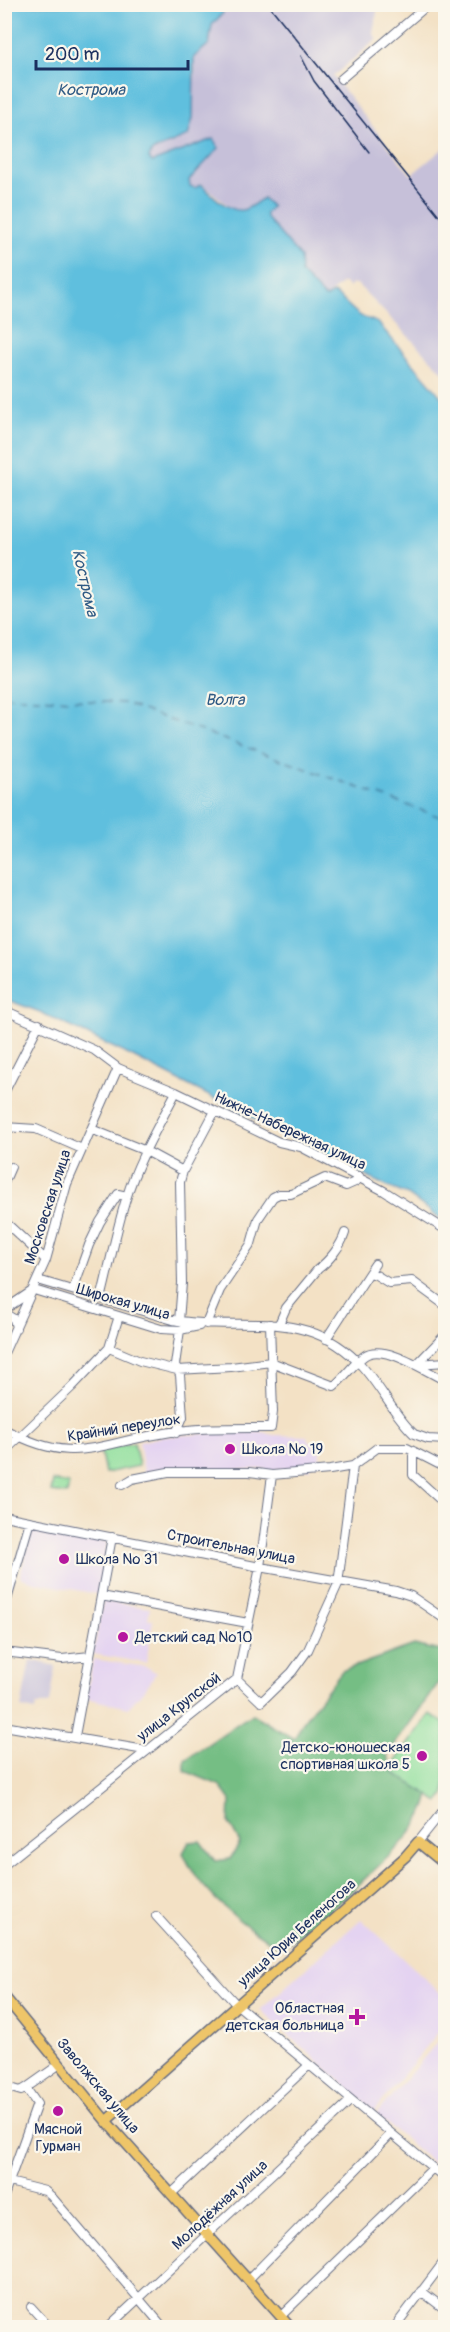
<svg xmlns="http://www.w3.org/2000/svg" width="450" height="2332" font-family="Pangolin,sans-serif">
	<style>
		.built { fill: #e4d3f1 }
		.industrial { fill: #c6c0d9 }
		.green { fill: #91df9d; stroke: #56877e; stroke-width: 1.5 }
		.forest { fill: #74be84; stroke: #487671; stroke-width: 1.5 }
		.water { fill: #5fbfde; stroke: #3d779e; stroke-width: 1.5 }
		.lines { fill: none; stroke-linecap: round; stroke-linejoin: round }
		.ferry { stroke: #2f5a84; stroke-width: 1.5; stroke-dasharray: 8 6; stroke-linecap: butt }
		.minor-casing { stroke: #676d82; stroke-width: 10 }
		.major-casing { stroke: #676d82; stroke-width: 12 }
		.minor { stroke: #fff; stroke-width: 8 }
		.major { stroke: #eec569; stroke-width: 9 }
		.rail { stroke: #1b2f5e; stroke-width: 1.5 }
		.poi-dot { fill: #b5179e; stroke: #fbf7ec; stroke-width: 2 }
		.labels { text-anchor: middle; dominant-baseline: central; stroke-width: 4.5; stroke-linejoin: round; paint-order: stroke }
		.street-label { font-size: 15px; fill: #1b2f5e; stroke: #fbf7ec }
		.poi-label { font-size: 15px; fill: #1b2f5e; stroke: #fbf7ec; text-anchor: start }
		.water-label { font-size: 16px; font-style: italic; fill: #2f5a84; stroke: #fbf7ec }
	</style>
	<rect width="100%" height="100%" fill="#fbf7ec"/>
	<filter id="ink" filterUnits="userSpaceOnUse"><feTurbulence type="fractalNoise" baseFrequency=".0167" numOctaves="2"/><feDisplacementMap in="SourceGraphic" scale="12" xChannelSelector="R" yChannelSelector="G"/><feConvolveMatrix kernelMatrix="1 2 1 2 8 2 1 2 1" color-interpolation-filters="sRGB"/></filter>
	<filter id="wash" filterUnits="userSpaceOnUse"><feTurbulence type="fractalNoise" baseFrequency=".008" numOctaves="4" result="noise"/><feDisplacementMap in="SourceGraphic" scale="24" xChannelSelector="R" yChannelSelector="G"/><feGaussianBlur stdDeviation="1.35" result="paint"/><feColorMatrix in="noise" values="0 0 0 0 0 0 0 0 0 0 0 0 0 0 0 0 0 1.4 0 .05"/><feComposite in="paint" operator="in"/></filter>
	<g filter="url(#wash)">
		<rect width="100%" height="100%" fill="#f3e1c5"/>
		<path class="built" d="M264 1432 273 1435 307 1436 311 1443 320 1445V1464L310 1465V1469H275V1472H266L265 1469 144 1472 139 1442 161 1437 214 1433Z
			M33 1527 107 1542 98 1594 38 1583 20 1577Z
			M103 1601 150 1608 148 1619 153 1620 146 1663 93 1654Z
			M93 1659 147 1667 156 1673 146 1688 128 1708 86 1698Z
			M361 1919 445 1997V2024L374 2111 260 2010Z
			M445 2033V2173L376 2114Z"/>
		<path class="industrial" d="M237 5 378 6 373 33 377 39 333 76 411 175 445 147V374L357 284H352L349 288 344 282 324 298 301 272 300 257 266 217V213L272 207 263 198 246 209 238 210 231 208 202 184 195 188 189 186V180L218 148 213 139 152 163 148 158 152 151 188 136 195 72 194 57 209 44 212 25 223 13Z
			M30 1660 56 1666 50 1703 46 1705H36L35 1711 21 1708Z"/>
		<path class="green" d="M134 1443 139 1466 105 1473 100 1449Z
			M53 1481 69 1484 67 1494 51 1492Z
			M430 1714 445 1724V1793L439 1802 394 1773 391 1767Z"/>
		<path class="forest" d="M414 1645 441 1651 445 1659 446 1666 440 1681 387 1755 394 1773 429 1795C422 1827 396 1850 372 1872 343 1900 314 1926 280 1948 242 1925 201 1894 183 1853L189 1842 200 1841 215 1861 230 1859 240 1843 229 1823 230 1800 219 1785 185 1771V1760L252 1714 294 1739 304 1720 342 1671Z"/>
		<path class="water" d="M5 5H221L223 13 212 25 209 44 194 57 193 118 188 136 152 151 149 158 152 162 213 139 219 148 189 180 190 186 195 188 201 184C210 193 228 212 242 210 249 209 257 202 263 198L272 207 266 213V217L300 257 301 273 325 298 333 293C344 299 351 310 361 316 367 320 373 319 379 324L445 401V1222L408 1195 386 1186 131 1056 40 1012 5 999Z"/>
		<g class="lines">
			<path class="ferry" d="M4 696 123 703 446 819"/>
		</g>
	</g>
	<g filter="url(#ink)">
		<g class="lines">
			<g class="minor-casing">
				<path id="minor" d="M341 79 429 4
					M4 1010 94 1050 118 1068 176 1092 279 1142 301 1147 384 1191 446 1230
					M4 1093 39 1024
					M4 1127 36 1129 82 1149
					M91 1129 146 1151 183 1171
					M4 1183 11 1167
					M4 1221 46 1260
					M369 1273 375 1264
					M38 1280 173 1320C239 1332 302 1306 357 1361 379 1382 393 1415 414 1434L428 1439 446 1440
					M34 1290 161 1329 180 1330 199 1326
					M73 1290 89 1245 100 1222 118 1194 127 1196
					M101 1299C110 1264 116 1230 127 1196 138 1160 159 1125 176 1092
					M4 1310 32 1291
					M4 1313 14 1319 16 1328
					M179 1321 182 1283 180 1182 183 1171 215 1111
					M206 1324 220 1290 251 1244 258 1219 273 1197 279 1194H291L325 1178 346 1186 355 1182 359 1176
					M279 1324 286 1308 318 1269C329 1261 341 1246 345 1233
					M326 1339 369 1273 376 1275 389 1283 412 1281 446 1306
					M109 1348 140 1361 177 1370 231 1367 271 1362 334 1386C345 1377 353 1364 364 1356 383 1342 427 1372 446 1381
					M4 1353 46 1260 67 1184 118 1068
					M417 1364 446 1334
					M417 1364 446 1362
					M4 1429C74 1466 92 1445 160 1434 196 1427 235 1428 271 1428L273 1412 270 1324
					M176 1433 183 1417 180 1375 175 1365 180 1330
					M5 1451 72 1387 109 1348 119 1316
					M413 1451V1475L446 1505
					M122 1485 132 1479 168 1472H249L272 1475 330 1470 353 1466 377 1448H407L446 1468
					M4 1516 260 1567 396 1591 411 1596 446 1620
					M101 1596 248 1623
					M4 1610 30 1521
					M4 1652 62 1659 90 1656
					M237 1679 261 1702 292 1672 308 1650 338 1584 353 1466
					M4 1726 145 1750
					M75 1736 112 1537
					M418 1842 446 1807
					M4 1865 237 1679 260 1567 272 1475
					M156 1916 234 2002 446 2179
					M4 2086 21 2091 26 2088
					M9 2182 45 2191 51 2196 164 2328
					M171 2194 308 2066
					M4 2196 37 2104 26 2088 60 2064
					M248 2280 391 2134
					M421 2291 446 2310
					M31 2307 50 2328
					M281 2316 433 2168
					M107 2328 350 2101
					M394 2328 446 2259"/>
			</g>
			<g class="major-casing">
				<path id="major" d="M4 1996 106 2121 291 2328
					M106 2121 405 1857 418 1842 446 1865"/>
			</g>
			<use href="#minor" class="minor"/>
			<use href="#major" class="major"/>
			<path class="rail" d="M268 4 446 224
				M301 56 314 81 369 152"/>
		</g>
	</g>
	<g class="poi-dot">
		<circle cx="230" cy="1449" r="6"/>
		<circle cx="64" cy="1559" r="6"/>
		<circle cx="123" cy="1637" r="6"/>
		<circle cx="422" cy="1756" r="6"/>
		<path d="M354 2008h6v6h6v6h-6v6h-6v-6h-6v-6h6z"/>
		<circle cx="58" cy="2111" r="6"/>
	</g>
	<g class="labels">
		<g class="street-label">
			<text transform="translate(290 1131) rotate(25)">Нижне-Набережная улица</text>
			<text transform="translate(48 1207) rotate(-72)">Московская улица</text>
			<text transform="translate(123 1302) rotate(16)">Широкая улица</text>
			<text transform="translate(124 1428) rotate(-9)">Крайний переулок</text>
			<text transform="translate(231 1547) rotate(11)">Строительная улица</text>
			<text transform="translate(179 1707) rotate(-38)">улица Крупской</text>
			<text transform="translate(297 1933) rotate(-42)">улица Юрия Беленогова</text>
			<text transform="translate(98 2086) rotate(50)">Заволжская улица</text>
			<text transform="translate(220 2205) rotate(-43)">Молодёжная улица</text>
		</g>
		<g class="poi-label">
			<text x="242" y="1449">Школа № 19</text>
			<text x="76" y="1559">Школа № 31</text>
			<text x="135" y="1637">Детский сад №10</text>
			<text x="410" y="1747" text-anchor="end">Детско-юношеская<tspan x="410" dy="17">спортивная школа 5</tspan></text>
			<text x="344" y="2008" text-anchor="end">Областная<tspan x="344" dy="17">детская больница</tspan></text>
			<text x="58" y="2129" text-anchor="middle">Мясной<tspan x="58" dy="17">Гурман</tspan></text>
		</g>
		<g class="water-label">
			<text x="91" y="90">Кострома</text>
			<text transform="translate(85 583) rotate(77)">Кострома</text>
			<text x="225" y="700">Волга</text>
		</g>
	</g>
	<rect width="450" height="2332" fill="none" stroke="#fbf7ec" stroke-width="24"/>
	<path d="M36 60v9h152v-9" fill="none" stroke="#1b2f5e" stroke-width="3"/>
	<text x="45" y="60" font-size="18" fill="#1b2f5e" stroke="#fbf7ec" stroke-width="4.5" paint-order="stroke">200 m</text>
</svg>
